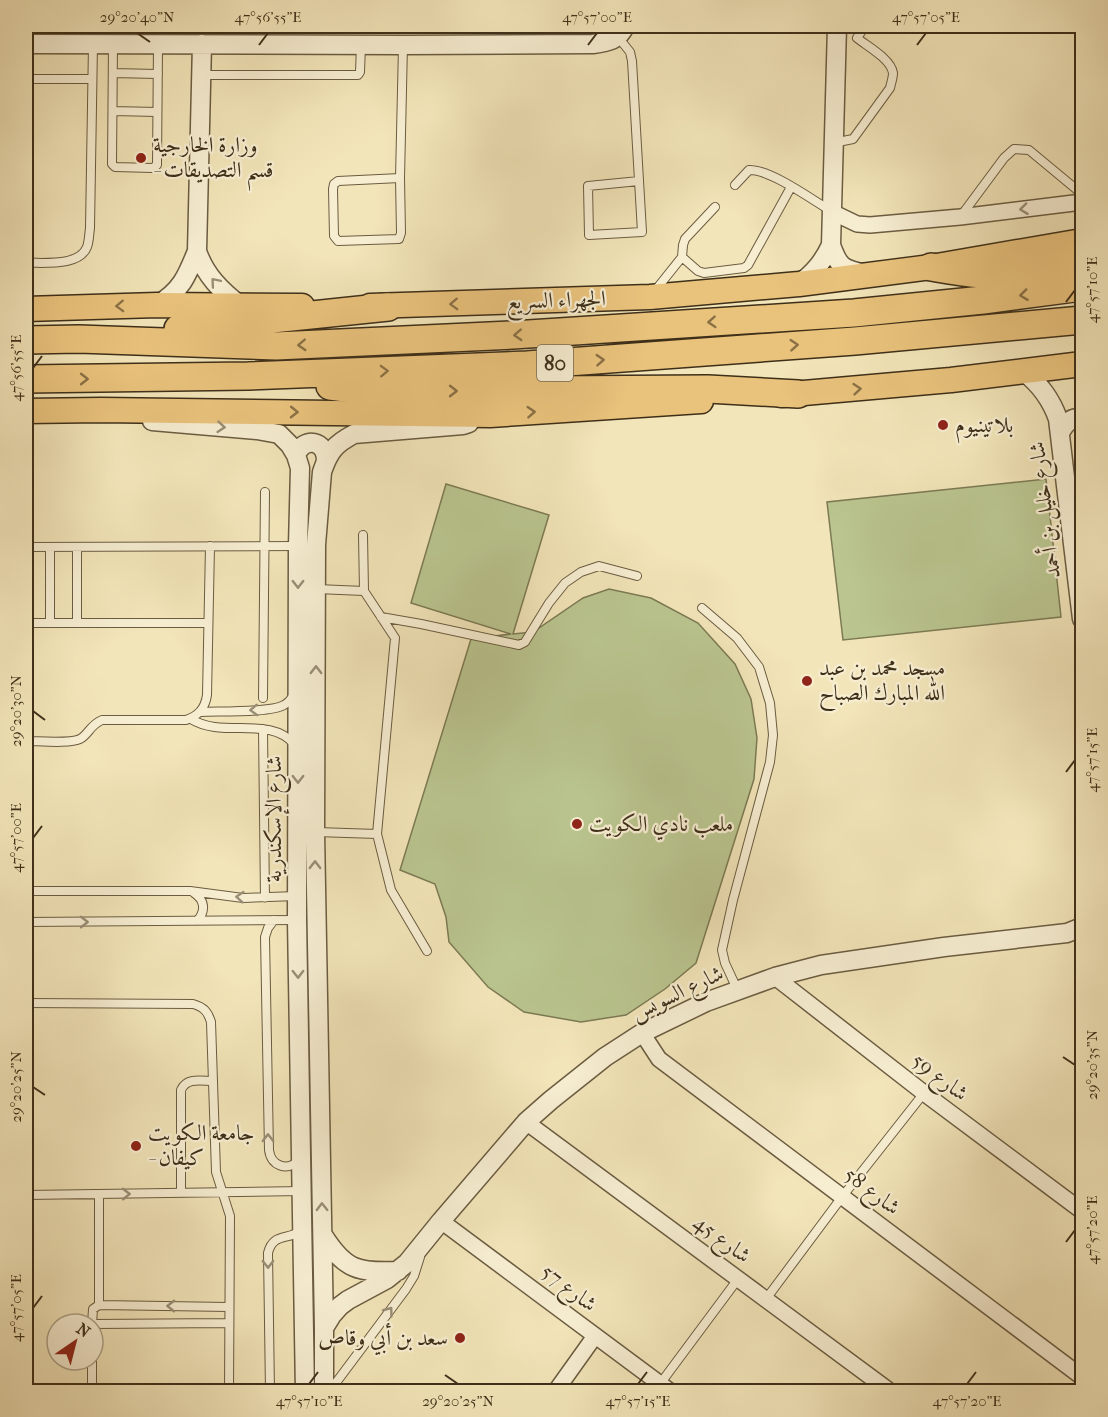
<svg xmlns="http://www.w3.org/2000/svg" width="1108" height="1417" font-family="'IM FELL French Canon',Amiri,serif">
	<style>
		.green { fill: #bac58f; stroke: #7c7a54; stroke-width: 1.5 }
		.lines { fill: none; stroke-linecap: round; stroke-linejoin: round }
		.service-casing { stroke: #6b5c41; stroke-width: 10 }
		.minor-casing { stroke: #6b5c41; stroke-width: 18 }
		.tertiary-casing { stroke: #6b5c41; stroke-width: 21 }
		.primary-casing { stroke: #3e2f19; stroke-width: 27 }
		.motorway-casing { stroke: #3e2f19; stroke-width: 30 }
		.service { stroke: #f7eed2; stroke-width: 8 }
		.minor { stroke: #f7eed2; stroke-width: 15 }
		.tertiary { stroke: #f7eed2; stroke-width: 18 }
		.primary { stroke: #e9c27c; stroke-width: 24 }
		.motorway { stroke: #e9c27c; stroke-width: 27 }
		.oneway { stroke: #9a8e76 }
		.oneway2 { stroke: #8b7146 }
		.ticks { fill: none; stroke: #3e2f19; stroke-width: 2 }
		.poi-dot { fill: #8f2418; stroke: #f7eed2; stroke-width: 2 }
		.labels { text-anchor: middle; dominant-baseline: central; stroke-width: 4.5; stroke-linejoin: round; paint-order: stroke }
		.shield { fill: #f7eed2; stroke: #766850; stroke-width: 1.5 }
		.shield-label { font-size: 21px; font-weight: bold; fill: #3e2f19 }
		.poi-label { font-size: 22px; fill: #3e2f19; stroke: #f7eed2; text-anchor: start }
		.street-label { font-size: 22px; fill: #3e2f19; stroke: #f7eed2 }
		.neatline { fill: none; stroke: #3e2f19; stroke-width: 2 }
		.ticks-label { font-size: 15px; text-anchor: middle; fill: #3e2f19 }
	</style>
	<rect width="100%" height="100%" fill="#f2e5b9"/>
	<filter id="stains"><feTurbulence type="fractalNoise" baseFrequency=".00333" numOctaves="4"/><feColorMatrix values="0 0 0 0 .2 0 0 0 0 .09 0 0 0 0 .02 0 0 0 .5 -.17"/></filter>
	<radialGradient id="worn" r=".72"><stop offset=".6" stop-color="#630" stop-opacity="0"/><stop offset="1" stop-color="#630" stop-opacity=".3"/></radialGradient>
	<path class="green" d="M1046 479 1061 617 843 640 827 502Z
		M446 484 549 515 513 634 533 632 583 598 609 589 651 598 698 623 735 664 751 699 757 738 754 779 696 963 665 989 626 1015 581 1022 524 1012 488 987 449 942 446 917 435 884 400 870 471 639 511 634 411 603Z"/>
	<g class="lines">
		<g class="service-casing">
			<path id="service" d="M1072 26 1078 30 1082 32
				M618 37 630 52 632 61 642 232 589 235 588 186 639 181
				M113 44 112 164 115 167 153 168 157 165 158 45
				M113 73 158 74
				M201 75H358L360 72 361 45
				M26 79H92
				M113 111 157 112
				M833 143 853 139 890 88C891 83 893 78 893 73 891 59 867 46 857 38L865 26
				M400 178 338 181 334 184 333 189 334 236 338 241 399 239 401 233 400 178 403 45
				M735 185 749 170C770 169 811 199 831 211
				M961 216 1004 158 1014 149 1029 150 1082 194
				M682 257 698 271 704 273 744 268 748 265 791 187
				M26 263C43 262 79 267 87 247 89 242 89 235 90 228L93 44
				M654 292 682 257 683 245 685 239 715 207
				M363 535 364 591 395 638 377 834 391 890 427 951
				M26 547 297 546
				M317 589 364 591
				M702 608 737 638 759 667 770 703 773 735 770 762 733 900 722 950 725 963 737 989
				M381 617 421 624 519 645 525 642 549 603 565 583 581 572 599 566 637 576
				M26 623H208
				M50 623V547
				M77 623V547
				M263 698 265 492
				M201 712C218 711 271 713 284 705 288 703 292 698 294 694
				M191 719C223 739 269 715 294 744
				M263 729 265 898
				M26 741C38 741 70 744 80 739 89 734 90 725 102 720H186C198 716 205 709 207 695L210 546
				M316 832 377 834
				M26 891H190L243 898 297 896
				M194 893C205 900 206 911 197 921
				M274 920 268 928 265 937 269 1150C271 1166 287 1172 299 1160
				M26 922 297 920
				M26 1003 193 1004C204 1007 208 1012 211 1022L216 1172 230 1216 229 1392
				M181 1193V1090C187 1077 201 1081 213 1081
				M99 1194V1305
				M26 1195 303 1191
				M766 1299 842 1197 924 1093
				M92 1324 93 1309 99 1305 229 1307
				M93 1324 229 1323
				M92 1360V1392
				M660 1384 738 1279
				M270 1392 268 1253C273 1232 289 1241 301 1230
				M329 1392 406 1289 414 1276 420 1257"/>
		</g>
		<g class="minor-casing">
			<path id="minor" d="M832 212 857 224 870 225 960 217 1082 202
				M775 977 924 1093 1082 1211
				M642 1033 659 1059 1082 1377
				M526 1122 891 1392
				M441 1221 671 1392
				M555 1392 595 1336"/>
		</g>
		<g class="tertiary-casing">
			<path id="tertiary" d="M26 44 403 45 593 44C608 42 619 40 625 26
				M202 44 197 251C205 275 221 291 241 306
				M831 245C839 267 842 269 865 274
				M799 284C814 273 823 262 831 245L837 26
				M157 305C181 291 187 276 197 251
				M1024 372C1041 385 1051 399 1058 419L1082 619
				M152 421 257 430 279 434 290 445 296 455 300 468 298 546 297 920 305 1392
				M1061 431C1066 422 1072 417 1082 418
				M296 455C304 436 326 440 326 461
				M323 1235C345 1270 358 1273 398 1271
				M324 1328 332 1315 340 1306 348 1300 387 1279 407 1263 441 1221 526 1122 551 1100 605 1057 642 1033 706 1002 775 977 821 965 944 947 1067 933 1082 927
				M324 1392V1328L315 832 316 545 322 472C329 451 335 444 354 434L463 425 469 423"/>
		</g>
		<g class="primary-casing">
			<path id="primary" d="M370 306 650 297 799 284 931 267 1082 241
				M26 309 157 305 302 306
				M781 395 951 380 1082 364
				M26 411 101 410 490 415 701 401"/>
		</g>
		<g class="motorway-casing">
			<path id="motorway" d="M931 267C949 270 967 274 986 274 1019 275 1050 269 1082 263
				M178 329 388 307
				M26 340 79 339 276 346 513 335 854 313 983 300 1082 287
				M26 379 248 376 527 365 855 341 1082 320
				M330 386 370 391 708 389 798 394"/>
		</g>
		<use href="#service" class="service"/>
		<use href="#minor" class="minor"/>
		<use href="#tertiary" class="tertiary"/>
		<use href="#primary" class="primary"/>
		<use href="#motorway" class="motorway"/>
	</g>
	<defs><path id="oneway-chevron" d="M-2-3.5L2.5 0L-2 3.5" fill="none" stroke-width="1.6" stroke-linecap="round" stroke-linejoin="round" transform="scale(1.5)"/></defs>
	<g class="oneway">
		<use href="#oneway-chevron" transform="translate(1024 209) rotate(173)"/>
		<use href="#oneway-chevron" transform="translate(215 282) rotate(-130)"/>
		<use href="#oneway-chevron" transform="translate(221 427) rotate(5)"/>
		<use href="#oneway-chevron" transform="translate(298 584) rotate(90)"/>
		<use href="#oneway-chevron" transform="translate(316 670) rotate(-90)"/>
		<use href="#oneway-chevron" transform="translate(254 710) rotate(178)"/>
		<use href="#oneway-chevron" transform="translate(298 779) rotate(90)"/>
		<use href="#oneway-chevron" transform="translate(315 865) rotate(-90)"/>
		<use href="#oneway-chevron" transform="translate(240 897) rotate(-175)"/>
		<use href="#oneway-chevron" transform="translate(84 922)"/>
		<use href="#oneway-chevron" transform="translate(298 974) rotate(89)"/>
		<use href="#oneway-chevron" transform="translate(268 1138) rotate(-91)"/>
		<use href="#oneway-chevron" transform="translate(126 1194) rotate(-1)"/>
		<use href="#oneway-chevron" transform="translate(322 1207) rotate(-91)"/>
		<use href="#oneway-chevron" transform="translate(268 1264) rotate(89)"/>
		<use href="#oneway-chevron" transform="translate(171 1306) rotate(-179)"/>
		<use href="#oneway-chevron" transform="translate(389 1311) rotate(-53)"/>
	</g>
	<g class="oneway2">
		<use href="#oneway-chevron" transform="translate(1024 295) rotate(173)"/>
		<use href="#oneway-chevron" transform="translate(454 304) rotate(178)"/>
		<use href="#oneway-chevron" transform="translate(120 306) rotate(178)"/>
		<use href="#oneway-chevron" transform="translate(712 322) rotate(176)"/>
		<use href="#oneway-chevron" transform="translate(518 335) rotate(177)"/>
		<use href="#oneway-chevron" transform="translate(302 345) rotate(177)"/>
		<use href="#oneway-chevron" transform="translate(794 345) rotate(-4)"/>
		<use href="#oneway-chevron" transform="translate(600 360) rotate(-4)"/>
		<use href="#oneway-chevron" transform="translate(384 371) rotate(-2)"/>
		<use href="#oneway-chevron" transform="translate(84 379)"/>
		<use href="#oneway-chevron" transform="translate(857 389) rotate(-5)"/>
		<use href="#oneway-chevron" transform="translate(453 391)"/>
		<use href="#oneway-chevron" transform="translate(294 412) rotate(1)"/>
		<use href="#oneway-chevron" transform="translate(531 412) rotate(-4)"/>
	</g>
	<path class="ticks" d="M137 33 150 42M259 45 268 33M588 45 597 33M917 45 926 33M1066 302 1075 290M33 368 42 356M33 711 45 720M1066 772 1075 760M33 838 42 826M1063 1057 1075 1065M33 1087 45 1095M1066 1242 1075 1230M33 1308 42 1296M445 1375 458 1384M309 1384 318 1372M638 1384 647 1372M967 1384 976 1372"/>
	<g class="poi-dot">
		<circle cx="141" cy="158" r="6"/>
		<circle cx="943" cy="425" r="6"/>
		<circle cx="807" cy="681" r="6"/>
		<circle cx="577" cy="824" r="6"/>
		<circle cx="136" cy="1146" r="6"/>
		<circle cx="460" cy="1338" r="6"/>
	</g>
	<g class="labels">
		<rect class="shield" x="537" y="345" width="36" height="36" rx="4.5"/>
		<g class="shield-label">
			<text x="555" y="363">80</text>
		</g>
		<g class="poi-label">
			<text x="153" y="145">وزارة الخارجية<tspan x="153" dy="25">- قسم التصديقات</tspan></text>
			<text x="955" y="425">بلاتينيوم</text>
			<text x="819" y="668">مسجد محمد بن عبد<tspan x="819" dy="25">الله المبارك الصباح</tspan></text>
			<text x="589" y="824">ملعب نادي الكويت</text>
			<text x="148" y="1133">جامعة الكويت<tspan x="148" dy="25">- كيفان</tspan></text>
			<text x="448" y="1338" text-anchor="end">سعد بن أبي وقاص</text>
		</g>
		<g class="street-label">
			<text transform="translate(556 300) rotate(-2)">الجهراء السريع</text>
			<text transform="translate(1045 510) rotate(-97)">شارع خليل بن أحمد</text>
			<text transform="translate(274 819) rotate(-90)">شارع الإسكندرية</text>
			<text transform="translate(677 993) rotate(-25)">شارع السويس</text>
			<text transform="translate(940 1077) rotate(37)">شارع 59</text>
			<text transform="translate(872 1191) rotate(37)">شارع 58</text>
			<text transform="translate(722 1239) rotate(36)">شارع 45</text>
			<text transform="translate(569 1288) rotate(37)">شارع 57</text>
		</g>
	</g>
	<rect width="1108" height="1417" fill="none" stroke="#f2e5b9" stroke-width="66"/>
	<g transform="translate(75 1342) rotate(35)"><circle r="28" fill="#f7eed2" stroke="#ada288" stroke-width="1.5"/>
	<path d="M0-4.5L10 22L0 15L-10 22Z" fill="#8f2418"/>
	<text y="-9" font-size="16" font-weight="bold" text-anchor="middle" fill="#3e2f19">N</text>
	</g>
	<rect x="33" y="33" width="1042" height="1351" class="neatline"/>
	<g class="ticks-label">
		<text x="137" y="22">29°20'40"N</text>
		<text x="268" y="22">47°56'55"E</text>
		<text x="597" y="22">47°57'00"E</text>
		<text x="926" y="22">47°57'05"E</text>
		<text transform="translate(1092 290) rotate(-90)" y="5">47°57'10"E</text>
		<text transform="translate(16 368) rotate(-90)" y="5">47°56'55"E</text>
		<text transform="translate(16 711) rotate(-90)" y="5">29°20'30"N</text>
		<text transform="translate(1092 760) rotate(-90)" y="5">47°57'15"E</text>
		<text transform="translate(16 838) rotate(-90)" y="5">47°57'00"E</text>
		<text transform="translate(1092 1065) rotate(-90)" y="5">29°20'35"N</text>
		<text transform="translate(16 1087) rotate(-90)" y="5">29°20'25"N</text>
		<text transform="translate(1092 1230) rotate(-90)" y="5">47°57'20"E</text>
		<text transform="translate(16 1308) rotate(-90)" y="5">47°57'05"E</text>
		<text x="309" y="1406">47°57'10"E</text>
		<text x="458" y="1406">29°20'25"N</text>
		<text x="638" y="1406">47°57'15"E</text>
		<text x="967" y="1406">47°57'20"E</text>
	</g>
	<rect width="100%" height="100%" filter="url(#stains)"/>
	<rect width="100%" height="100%" fill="url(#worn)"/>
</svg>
